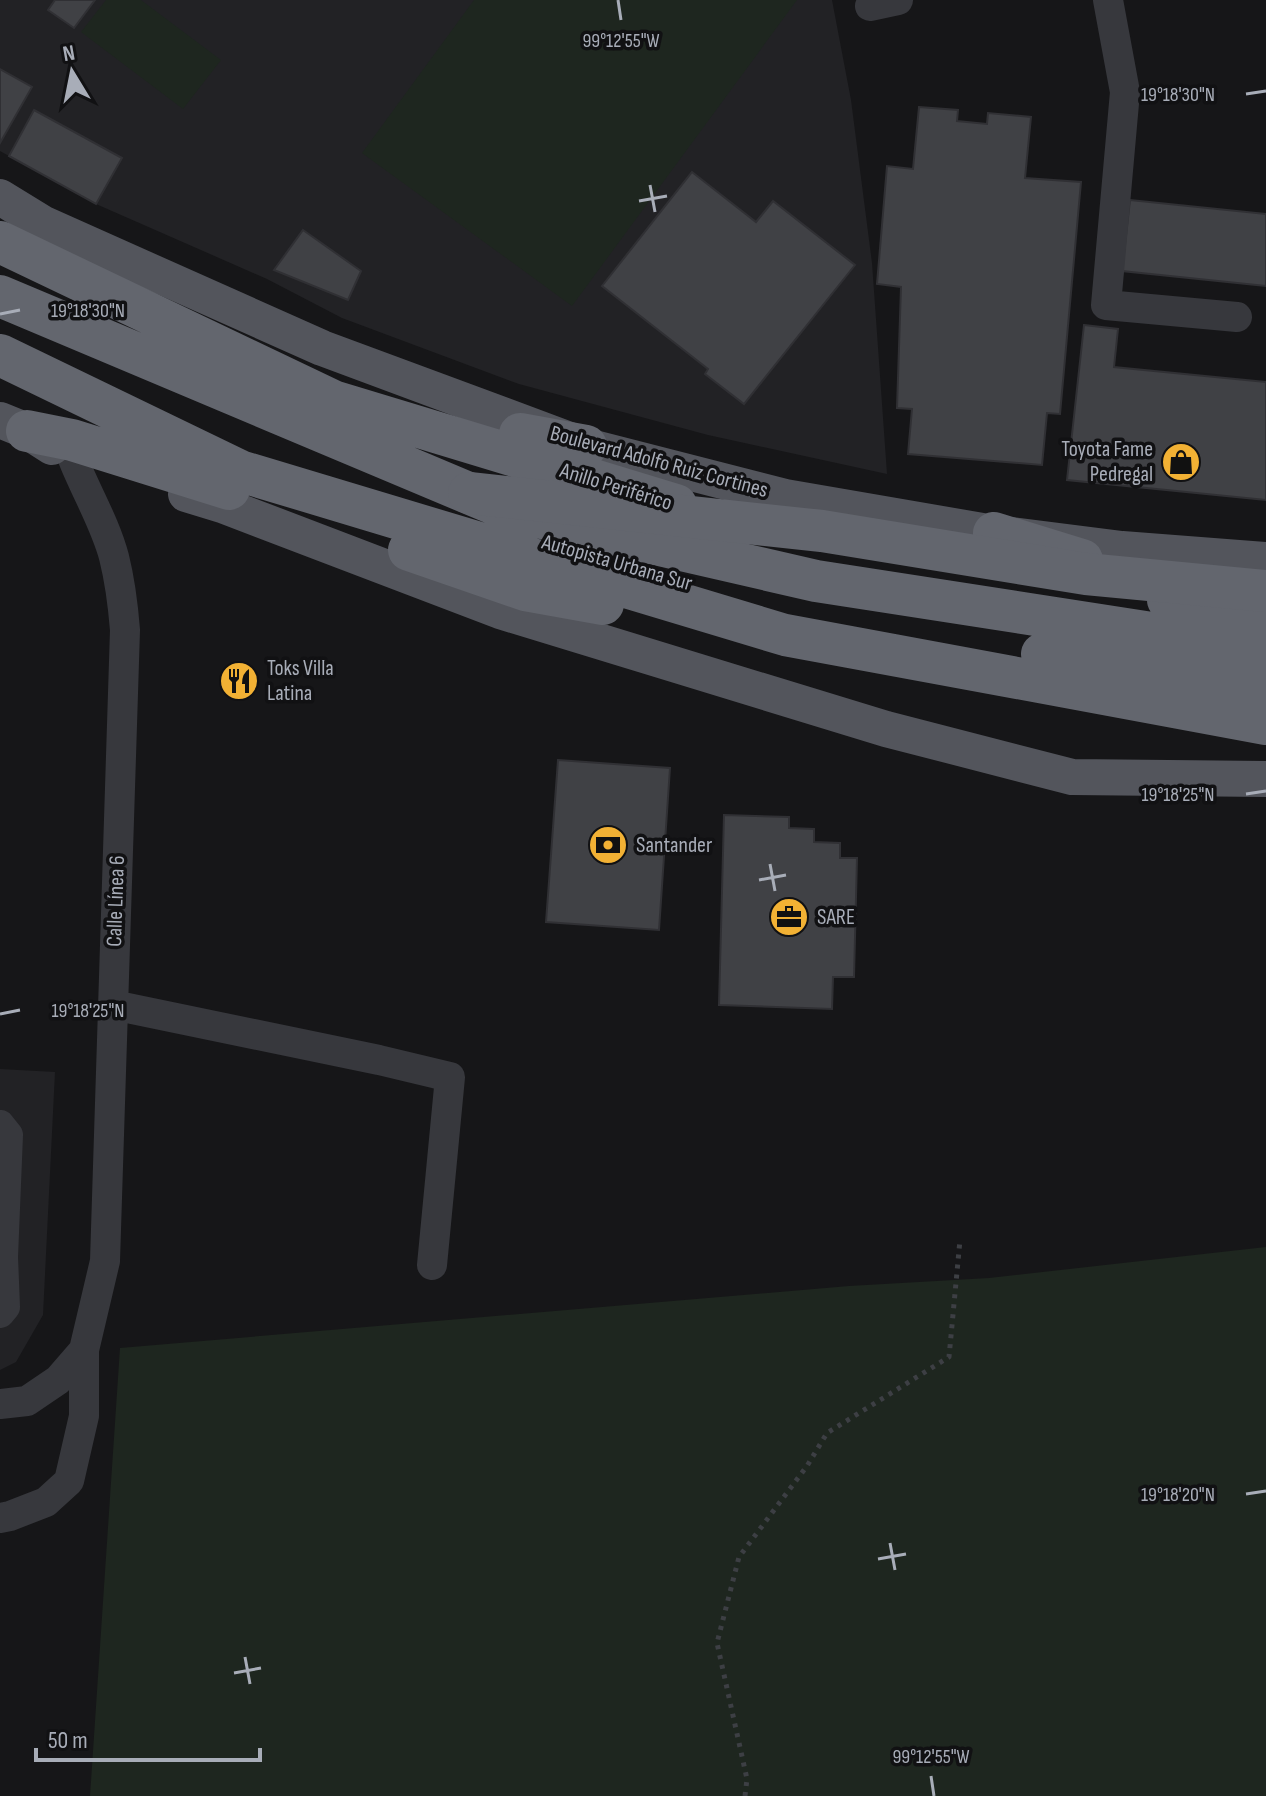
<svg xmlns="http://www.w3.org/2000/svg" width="1266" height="1796" font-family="'Sofia Sans Condensed',sans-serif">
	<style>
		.built { fill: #222225 }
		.green { fill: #1e261f }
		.building { fill: #404145; stroke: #303034; stroke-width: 2 }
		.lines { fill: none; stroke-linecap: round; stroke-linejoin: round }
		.path { stroke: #3d3f44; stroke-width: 5; stroke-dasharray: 4 6; stroke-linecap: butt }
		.minor { stroke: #37383d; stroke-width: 30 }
		.major { stroke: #53555c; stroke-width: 36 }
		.highway { stroke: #63666e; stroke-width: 42 }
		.highway-bridge { stroke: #63666e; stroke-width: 42 }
		.ticks { fill: none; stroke: #a8adb8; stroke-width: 3 }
		.labels { text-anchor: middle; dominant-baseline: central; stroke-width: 7; stroke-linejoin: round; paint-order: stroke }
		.poi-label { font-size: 22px; fill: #a8adb8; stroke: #111113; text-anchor: start }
		.street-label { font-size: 22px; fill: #a8adb8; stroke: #111113 }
		.ticks-label { font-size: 20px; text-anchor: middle; fill: #a8adb8; stroke: #111113; stroke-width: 7; stroke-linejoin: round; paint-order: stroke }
	</style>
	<rect width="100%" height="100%" fill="#161618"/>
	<path class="built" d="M0 0H832L851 100 872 263 887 474 708 435 519 384 342 318 267 279 96 204 0 151Z
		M0 1069 55 1072 43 1315 16 1362 0 1370Z"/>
	<path class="green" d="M106 0H141L221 60 183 109 81 32Z
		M474 0H797L572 306 362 153Z
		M1266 1247V1796H90L120 1348 849 1286 989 1278Z"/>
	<path class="building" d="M55 0H95L74 28 48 10Z
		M0 69 32 87 0 143Z
		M919 107 958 110 957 121 987 124 988 113 1031 117 1025 178 1081 182 1060 414 1047 413 1042 465 908 454 912 409 897 408 901 287 877 284 887 166 913 169Z
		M34 110 122 158 96 204 9 156Z
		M692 172 756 222 773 201 855 265 744 404 705 374 708 369 602 286Z
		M1130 200 1266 214V286L1122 271Z
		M303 230 361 271 348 300 274 270Z
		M1084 325 1118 329 1114 367 1266 382V500L1067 480Z
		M558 760 670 768 659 930 546 922Z
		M724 815 789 817V828L814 829V842L840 843V858H857L854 977H833L832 1009 719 1005Z"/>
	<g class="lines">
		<path class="path" d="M745 1796 747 1779 717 1643 739 1557 807 1466 827 1433 949 1357 960 1240"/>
		<path class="minor" d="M1108 0 1125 92 1106 305 1237 317
			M870 6 898 0
			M113 1005 379 1060 450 1077 432 1265
			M0 1125 8 1135 3 1257 5 1307 0 1313
			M0 1404 27 1401 58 1380 84 1350
			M0 1518 10 1516 46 1502 69 1481 84 1416V1350L105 1261 125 630C123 605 120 581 114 557 105 523 86 492 73 459"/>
		<path class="major" d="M0 197 44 224 322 348 586 446 785 497 994 533 1122 549 1266 560
			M0 420 27 431 52 447
			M186 494 222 505 500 611 886 729 1072 777 1266 779"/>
		<path class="highway" d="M0 242 333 401 676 505
			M0 296 511 511 816 581 1242 647 1266 648
			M0 355 240 471 785 635 1266 724
			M27 431 72 440 229 489
			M520 434 586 446
			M994 533 1082 560
			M409 550 525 590 603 604
			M1168 600 1266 613
			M1042 654 1266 689"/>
		<path class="highway-bridge" d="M469 493 822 531 1086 574 1266 591"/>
	</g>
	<path class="ticks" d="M618 0 621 20M1246 94 1266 91M650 185 655 212M639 201 667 196M0 314 20 310M1246 794 1266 791M770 864 775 891M759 880 786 875M0 1014 20 1010M1246 1494 1266 1491M890 1543 895 1570M878 1559 906 1554M245 1657 250 1684M234 1673 261 1668M931 1776 934 1796"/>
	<defs>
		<g id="shop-disc" transform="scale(2)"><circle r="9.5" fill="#f2b134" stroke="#111113"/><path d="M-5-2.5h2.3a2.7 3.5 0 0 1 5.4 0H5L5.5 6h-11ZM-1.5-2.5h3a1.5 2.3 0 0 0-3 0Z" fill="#111"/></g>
		<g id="restaurant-disc" transform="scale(2)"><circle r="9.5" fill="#f2b134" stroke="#111113"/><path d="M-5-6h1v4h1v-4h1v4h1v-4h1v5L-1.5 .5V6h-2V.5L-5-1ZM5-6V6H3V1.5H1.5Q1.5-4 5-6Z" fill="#111"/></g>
		<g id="bank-disc" transform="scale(2)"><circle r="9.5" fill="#f2b134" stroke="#111113"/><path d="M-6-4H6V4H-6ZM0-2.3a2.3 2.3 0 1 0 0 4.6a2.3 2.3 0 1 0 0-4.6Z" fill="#111"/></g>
		<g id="office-disc" transform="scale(2)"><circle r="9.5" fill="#f2b134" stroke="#111113"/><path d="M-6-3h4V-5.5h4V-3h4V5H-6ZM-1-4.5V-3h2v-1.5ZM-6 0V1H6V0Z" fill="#111"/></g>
	</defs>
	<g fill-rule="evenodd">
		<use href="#shop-disc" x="1181" y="462"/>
		<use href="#restaurant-disc" x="239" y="681"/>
		<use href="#bank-disc" x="608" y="845"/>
		<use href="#office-disc" x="789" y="917"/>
	</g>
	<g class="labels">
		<g class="poi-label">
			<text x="1153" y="449" text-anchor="end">Toyota Fame<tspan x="1153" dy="25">Pedregal</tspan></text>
			<text x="267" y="668">Toks Villa<tspan x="267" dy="25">Latina</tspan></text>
			<text x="636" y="845">Santander</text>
			<text x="817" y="917">SARE</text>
		</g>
		<g class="street-label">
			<text transform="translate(659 462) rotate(15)">Boulevard Adolfo Ruiz Cortines</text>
			<text transform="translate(616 487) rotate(17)">Anillo Periférico</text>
			<text transform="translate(617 563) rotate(16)">Autopista Urbana Sur</text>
			<text transform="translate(116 901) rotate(-88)">Calle Línea 6</text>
		</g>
	</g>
	<g class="ticks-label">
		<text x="621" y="47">99°12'55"W</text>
		<text x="1178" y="101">19°18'30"N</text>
		<text x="88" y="317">19°18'30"N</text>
		<text x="1178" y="801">19°18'25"N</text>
		<text x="88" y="1017">19°18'25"N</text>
		<text x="1178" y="1501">19°18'20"N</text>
		<text x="931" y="1763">99°12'55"W</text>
	</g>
	<g transform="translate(72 72) rotate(350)" stroke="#111113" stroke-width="6" paint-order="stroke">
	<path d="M0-6L14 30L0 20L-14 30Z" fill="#a8adb8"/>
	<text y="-12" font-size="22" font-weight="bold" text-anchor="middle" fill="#a8adb8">N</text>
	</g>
	<path d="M36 1748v12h224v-12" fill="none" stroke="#a8adb8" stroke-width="4"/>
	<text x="48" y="1748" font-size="24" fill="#a8adb8" stroke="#111113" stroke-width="6" paint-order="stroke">50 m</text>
</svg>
